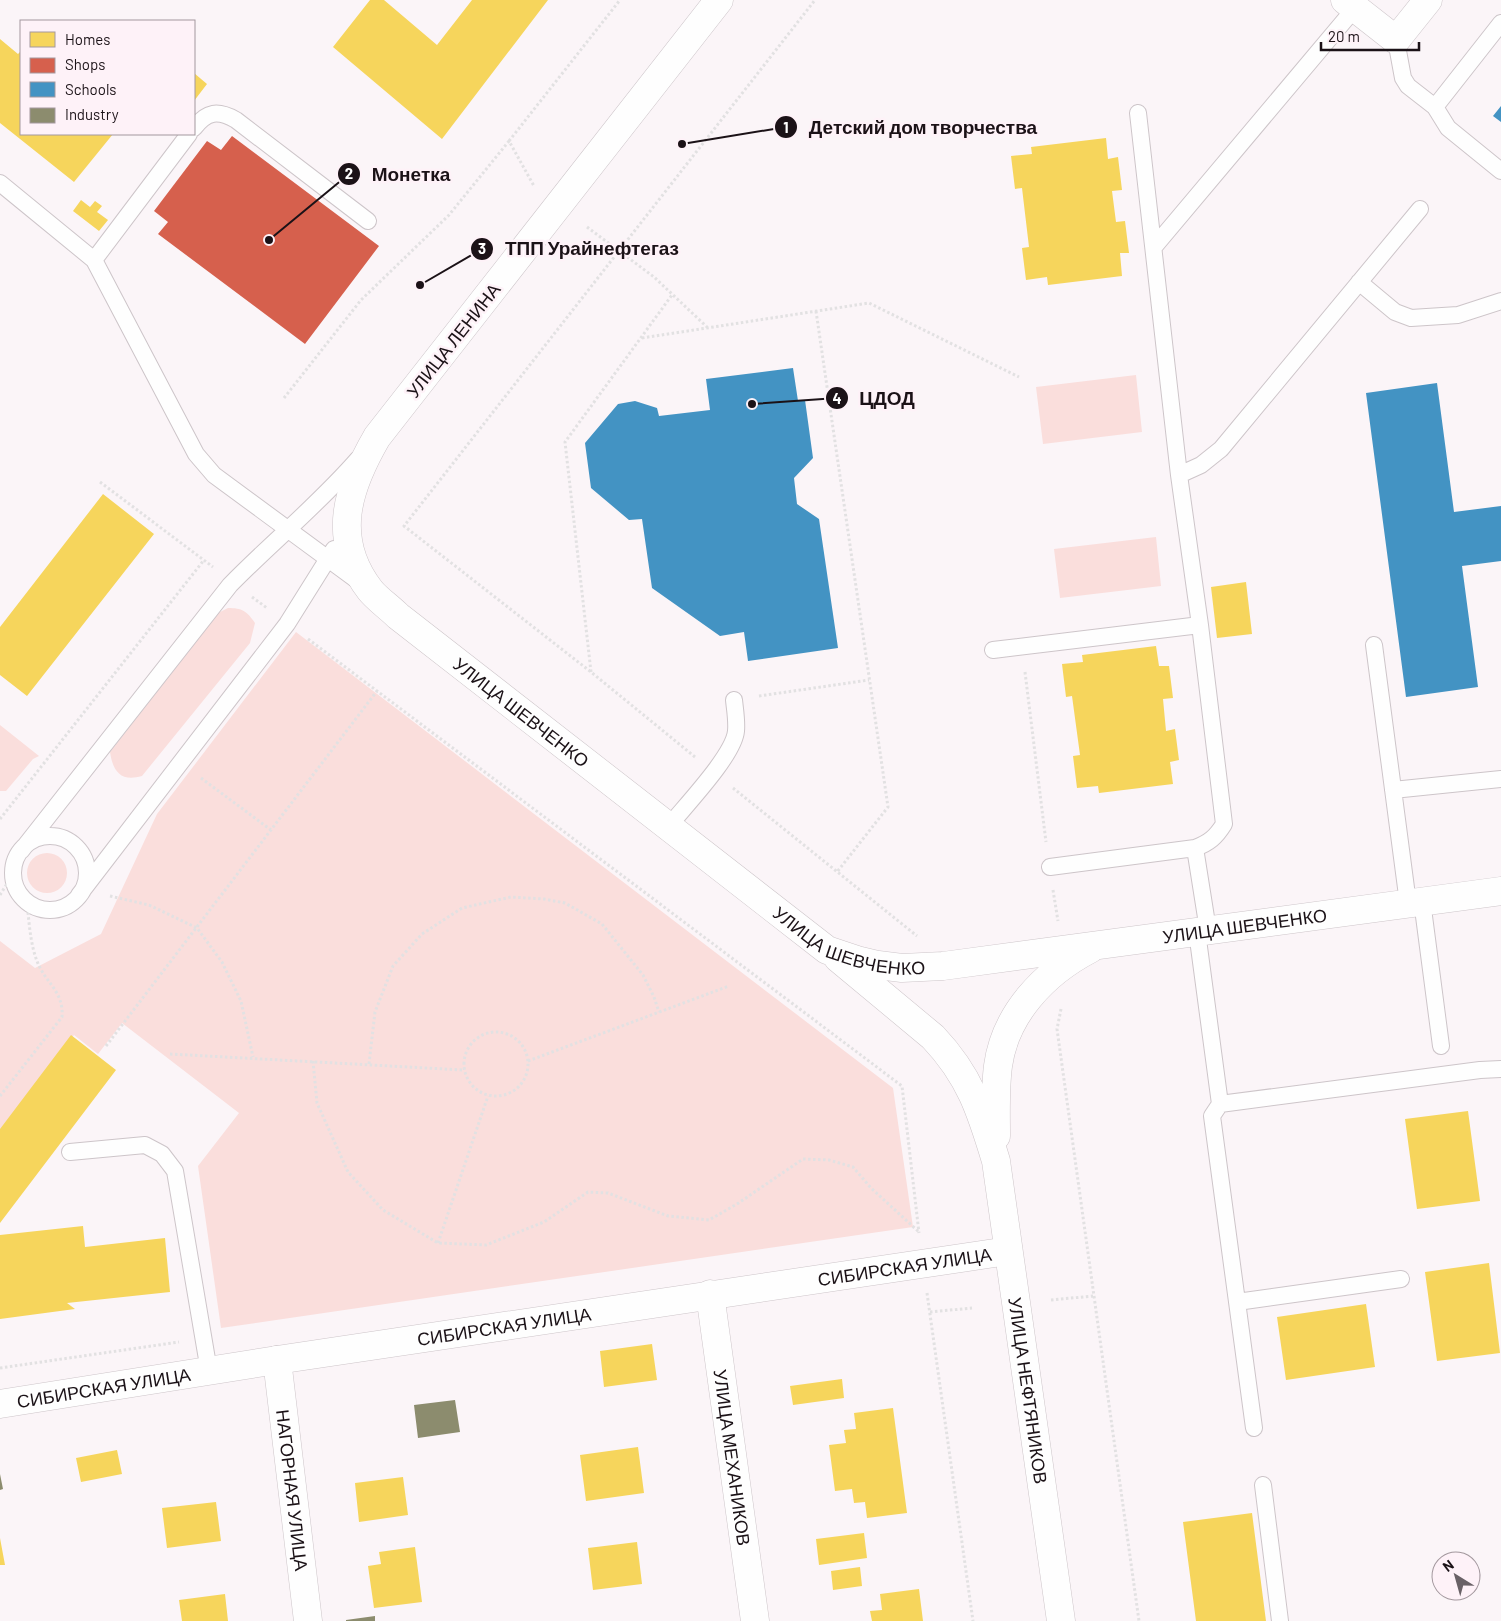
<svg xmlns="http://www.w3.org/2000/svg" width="1501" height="1621" font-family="Barlow,sans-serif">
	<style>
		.green { fill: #fadedc }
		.homes { fill: #f6d55c }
		.shops { fill: #d6604d }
		.schools { fill: #4393c3 }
		.industry { fill: #8c8c6e }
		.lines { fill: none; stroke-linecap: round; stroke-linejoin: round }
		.service-casing { stroke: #cdc5c9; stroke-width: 18 }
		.minor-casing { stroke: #cdc5c9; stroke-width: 29 }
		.tertiary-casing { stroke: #cdc5c9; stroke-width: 29 }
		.secondary-casing { stroke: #cdc5c9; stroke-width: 29 }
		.path { stroke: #e2e1e2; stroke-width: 3; stroke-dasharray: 2.5 2.5; stroke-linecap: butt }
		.service { stroke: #fefefe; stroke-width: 16 }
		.minor { stroke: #fefefe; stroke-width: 28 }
		.tertiary { stroke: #fefefe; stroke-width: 28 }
		.secondary { stroke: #fefefe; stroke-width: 28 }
		.labels { text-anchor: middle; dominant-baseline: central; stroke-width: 5; stroke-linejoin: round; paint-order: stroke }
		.street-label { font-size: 18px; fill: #1b1217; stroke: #fef2f8 }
		.leader { fill: none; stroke: #1b1217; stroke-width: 2 }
		.callout-dot { fill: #1b1217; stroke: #fef2f8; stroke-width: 2 }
		.mark-label { font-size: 15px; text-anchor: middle; font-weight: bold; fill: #fff }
		.callout-label { font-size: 19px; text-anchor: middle; font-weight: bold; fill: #1b1217; stroke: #fef2f8; stroke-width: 5; stroke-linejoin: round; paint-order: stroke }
	</style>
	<rect width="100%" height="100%" fill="#fbf5f8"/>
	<path class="green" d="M1136 375 1142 432 1043 444 1036 387Z
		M1156 537 1161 586 1060 598 1054 549Z
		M228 608C242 608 247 611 255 623L250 643 142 776C121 782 113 772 110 752L218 613Z
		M296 632 893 1088 913 1227 221 1328 198 1166 239 1113 122 1023 98 1054 74 1035 0 1131V941L35 968 101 934 157 814Z
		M0 725 39 756 33 759 6 791H0Z
		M27 873a20 20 0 1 1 40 0a20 20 0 1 1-40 0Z"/>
	<path class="homes" d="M370 0H384L437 45 472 0H548L442 139 333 47Z
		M0 39 18 54 20 52 21 53V134H113L74 182 0 123Z
		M194 73 207 84 194 101Z
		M1106 138 1108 159 1118 157 1122 190 1112 191 1116 222 1125 221 1129 253H1120L1122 276 1048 285 1047 277 1026 280 1022 248 1029 247 1022 188 1015 189 1011 156 1032 154 1031 147Z
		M81 200 90 207 95 201 102 206 97 212 108 220 99 231 73 211Z
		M103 494 154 534 27 696 0 675V627Z
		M1246 582 1252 634 1217 638 1211 587Z
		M1156 646 1159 666H1169L1173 698 1163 699 1166 731 1175 729 1179 760 1170 762 1173 784 1099 793 1098 786 1077 788 1073 756 1080 755 1072 696 1066 697 1062 664 1083 662 1082 655Z
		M71 1035 116 1070 0 1223V1129Z
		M1468 1111 1480 1201 1417 1209 1405 1119Z
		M83 1226 85 1247 165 1238 170 1292 67 1303 75 1309 0 1319V1235Z
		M1489 1263 1500 1353 1437 1361 1425 1272Z
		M1366 1304 1375 1367 1286 1380 1277 1317Z
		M652 1344 657 1380 604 1387 600 1351Z
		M842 1379 844 1398 793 1405 790 1386Z
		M893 1408 907 1513 867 1518 865 1502 854 1503 852 1489 835 1491 829 1445 846 1443 844 1430 856 1429 854 1413Z
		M638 1447 644 1493 586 1501 580 1455Z
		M117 1450 122 1474 81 1482 76 1458Z
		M403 1477 408 1515 359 1522 355 1483Z
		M216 1502 221 1541 167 1548 162 1508Z
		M1252 1513 1266 1621H1196L1183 1522Z
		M864 1533 867 1558 819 1565 816 1539Z
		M0 1538 5 1565H0Z
		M637 1542 642 1584 593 1590 588 1548Z
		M415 1547 422 1602 374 1608 368 1566 381 1564 379 1552Z
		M860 1567 862 1586 833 1590 831 1571Z
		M919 1589 923 1621H872L870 1611 882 1610 880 1594Z
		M225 1594 228 1621H182L179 1600Z"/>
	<path class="shops" d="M232 136 379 246 305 344 158 234 168 222 154 211 207 141 221 150Z"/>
	<path class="schools" d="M1501 106V122L1493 116Z
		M793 368 798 401 805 400 813 458 794 478 797 504 819 519 838 648 748 661 744 632 720 636 652 588 642 519 629 520 591 488 585 443 618 404 635 401 657 408 659 416 710 410 706 379Z
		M1437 383 1454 512 1501 506V561L1462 566 1478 687 1406 697 1366 393Z"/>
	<path class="industry" d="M455 1400 460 1432 418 1438 414 1405Z
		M0 1474 3 1489 0 1490Z
		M375 1616V1621H346V1620Z"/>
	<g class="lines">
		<g class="service-casing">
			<path id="service" d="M1501 23 1435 107 1448 128 1501 171
				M1396 40 1403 78 1408 86 1435 107
				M1138 113 1179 475 1200 625 1224 824C1216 837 1209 843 1195 848L1208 930
				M194 128C207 111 218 110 236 120L368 221
				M0 183 94 260 196 454 214 475 358 581
				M1154 247 1355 8
				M94 260 189 134
				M1359 282 1395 312 1411 318 1458 315 1501 301
				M1179 475 1201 465 1221 449 1420 209
				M1374 645 1408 903
				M993 650 1200 625
				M1393 790 1501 779
				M669 826C685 806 734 755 736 731 737 721 735 710 734 700
				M13 873a37 37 0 1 1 74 0a37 37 0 1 1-74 0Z
				M21 851 230 585C272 542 318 505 358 459
				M1050 867 1195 848
				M79 895 287 624 334 549
				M1422 901 1441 1046
				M1197 932 1220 1104
				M70 1152 145 1145 162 1154 175 1171 209 1371
				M1237 1302 1401 1279
				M1254 1428 1212 1116 1220 1104 1480 1070 1501 1069
				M1263 1485 1280 1621"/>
		</g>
		<g class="minor-casing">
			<g id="minor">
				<path d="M1345 0 1396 40 1428 0"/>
				<path id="s1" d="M710 1294 755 1621"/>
				<path id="s2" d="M277 1360 308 1621"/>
			</g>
		</g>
		<g class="tertiary-casing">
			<g id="tertiary">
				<path id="s3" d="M0 1404 277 1360 1008 1251"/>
			</g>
		</g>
		<g class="secondary-casing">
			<g id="secondary">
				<path id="s4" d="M719 0 377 437C348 487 330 538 370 590 377 599 389 607 398 616L827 950 857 960 878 965 902 968 943 966 1501 891"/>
				<path id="s5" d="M838 958 933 1037C970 1076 981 1111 996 1161L1061 1621"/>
				<path d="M996 1136C996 1113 995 1089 998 1066 1005 1014 1044 973 1090 949"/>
			</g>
		</g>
		<path class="path" d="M509 141 620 0
			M587 227 654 277 707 327
			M816 311 888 807 837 872
			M642 338 869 303 1019 377
			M284 398 361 300 449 215 509 141 534 186
			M100 482 213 567
			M252 597 267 608
			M308 639 902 1086 919 1233
			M591 672 565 442 672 295
			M1025 672 1046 842
			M759 696 869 680
			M695 757 591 672 404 526 815 0
			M201 778 271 830
			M733 788 917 936
			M0 819 204 560
			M1053 890 1058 921
			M0 895 13 874
			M110 896 149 905 197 928 222 962 241 1001 253 1057
			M1061 1009 1057 1029 1139 1621
			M464 1064a32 32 0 1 1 64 0a32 32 0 1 1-64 0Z
			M106 1046 377 691
			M170 1054 463 1070
			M313 1061 317 1103 348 1172 383 1210 438 1243 486 1245 544 1222 588 1192 608 1193 668 1216 709 1220 737 1204 803 1159 829 1160 853 1167 871 1188 919 1232
			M528 1061 729 986
			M369 1064 375 1012 393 966 422 934 462 908 511 897 544 899 565 903 602 924 643 975 654 997 659 1012
			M0 1096 62 1017C64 991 45 983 37 961 30 943 29 921 27 902
			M438 1243 488 1096
			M927 1293 973 1621
			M1051 1300 1093 1296
			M930 1312 972 1308
			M0 1368 179 1342"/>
		<use href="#service" class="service"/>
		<use href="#minor" class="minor"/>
		<use href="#tertiary" class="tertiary"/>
		<use href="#secondary" class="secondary"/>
	</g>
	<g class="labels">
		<g class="street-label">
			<text transform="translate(453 340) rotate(-52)">УЛИЦА ЛЕНИНА</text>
			<text stroke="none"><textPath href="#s4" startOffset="914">УЛИЦА ШЕВЧЕНКО</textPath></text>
			<text stroke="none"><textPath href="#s4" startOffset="1724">УЛИЦА ШЕВЧЕНКО</textPath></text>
			<text stroke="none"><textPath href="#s4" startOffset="1319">УЛИЦА ШЕВЧЕНКО</textPath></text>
			<text stroke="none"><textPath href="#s3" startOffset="915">СИБИРСКАЯ УЛИЦА</textPath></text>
			<text stroke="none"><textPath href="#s3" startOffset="510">СИБИРСКАЯ УЛИЦА</textPath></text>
			<text stroke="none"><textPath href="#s3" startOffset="105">СИБИРСКАЯ УЛИЦА</textPath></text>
			<text stroke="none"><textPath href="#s5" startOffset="496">УЛИЦА НЕФТЯНИКОВ</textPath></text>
			<text stroke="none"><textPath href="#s1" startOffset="165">УЛИЦА МЕХАНИКОВ</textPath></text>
			<text stroke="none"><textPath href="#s2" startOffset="131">НАГОРНАЯ УЛИЦА</textPath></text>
		</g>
	</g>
	<path class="leader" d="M682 144L786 127M269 240L349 174M420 285L482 249M752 404L837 398"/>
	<g class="callout-dot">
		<circle cx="682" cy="144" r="5"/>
		<circle cx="269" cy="240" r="5"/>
		<circle cx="420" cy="285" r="5"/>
		<circle cx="752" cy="404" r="5"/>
		<circle cx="786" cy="127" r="12"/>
		<circle cx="349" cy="174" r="12"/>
		<circle cx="482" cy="249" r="12"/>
		<circle cx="837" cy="398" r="12"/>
	</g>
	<g class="mark-label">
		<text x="786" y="133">1</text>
		<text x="349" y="179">2</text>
		<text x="482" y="254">3</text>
		<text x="837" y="404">4</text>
	</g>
	<g class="callout-label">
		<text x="923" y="134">Детский дом творчества</text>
		<text x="411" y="181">Монетка</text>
		<text x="592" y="255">ТПП Урайнефтегаз</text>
		<text x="887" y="405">ЦДОД</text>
	</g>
	<rect x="20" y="20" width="175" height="115" fill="#fef2f8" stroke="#a3989e"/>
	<rect x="30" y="32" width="25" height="15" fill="#f6d55c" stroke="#a3989e"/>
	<text x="65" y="45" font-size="15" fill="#1b1217">Homes</text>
	<rect x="30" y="58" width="25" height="15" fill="#d6604d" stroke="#a3989e"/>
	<text x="65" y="70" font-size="15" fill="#1b1217">Shops</text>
	<rect x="30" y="82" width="25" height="15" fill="#4393c3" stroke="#a3989e"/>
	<text x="65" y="95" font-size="15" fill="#1b1217">Schools</text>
	<rect x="30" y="108" width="25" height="15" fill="#8c8c6e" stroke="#a3989e"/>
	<text x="65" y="120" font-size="15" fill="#1b1217">Industry</text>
	<g transform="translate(1456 1576) rotate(323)"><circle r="24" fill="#fef2f8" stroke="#a3989e"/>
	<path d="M0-4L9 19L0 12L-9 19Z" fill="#696166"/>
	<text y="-8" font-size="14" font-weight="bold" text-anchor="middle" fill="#1b1217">N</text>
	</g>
	<path d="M1321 42v8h98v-8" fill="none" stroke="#1b1217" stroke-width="2.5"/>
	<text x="1328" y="42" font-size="15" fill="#1b1217" stroke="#fef2f8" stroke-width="4" paint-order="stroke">20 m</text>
</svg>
